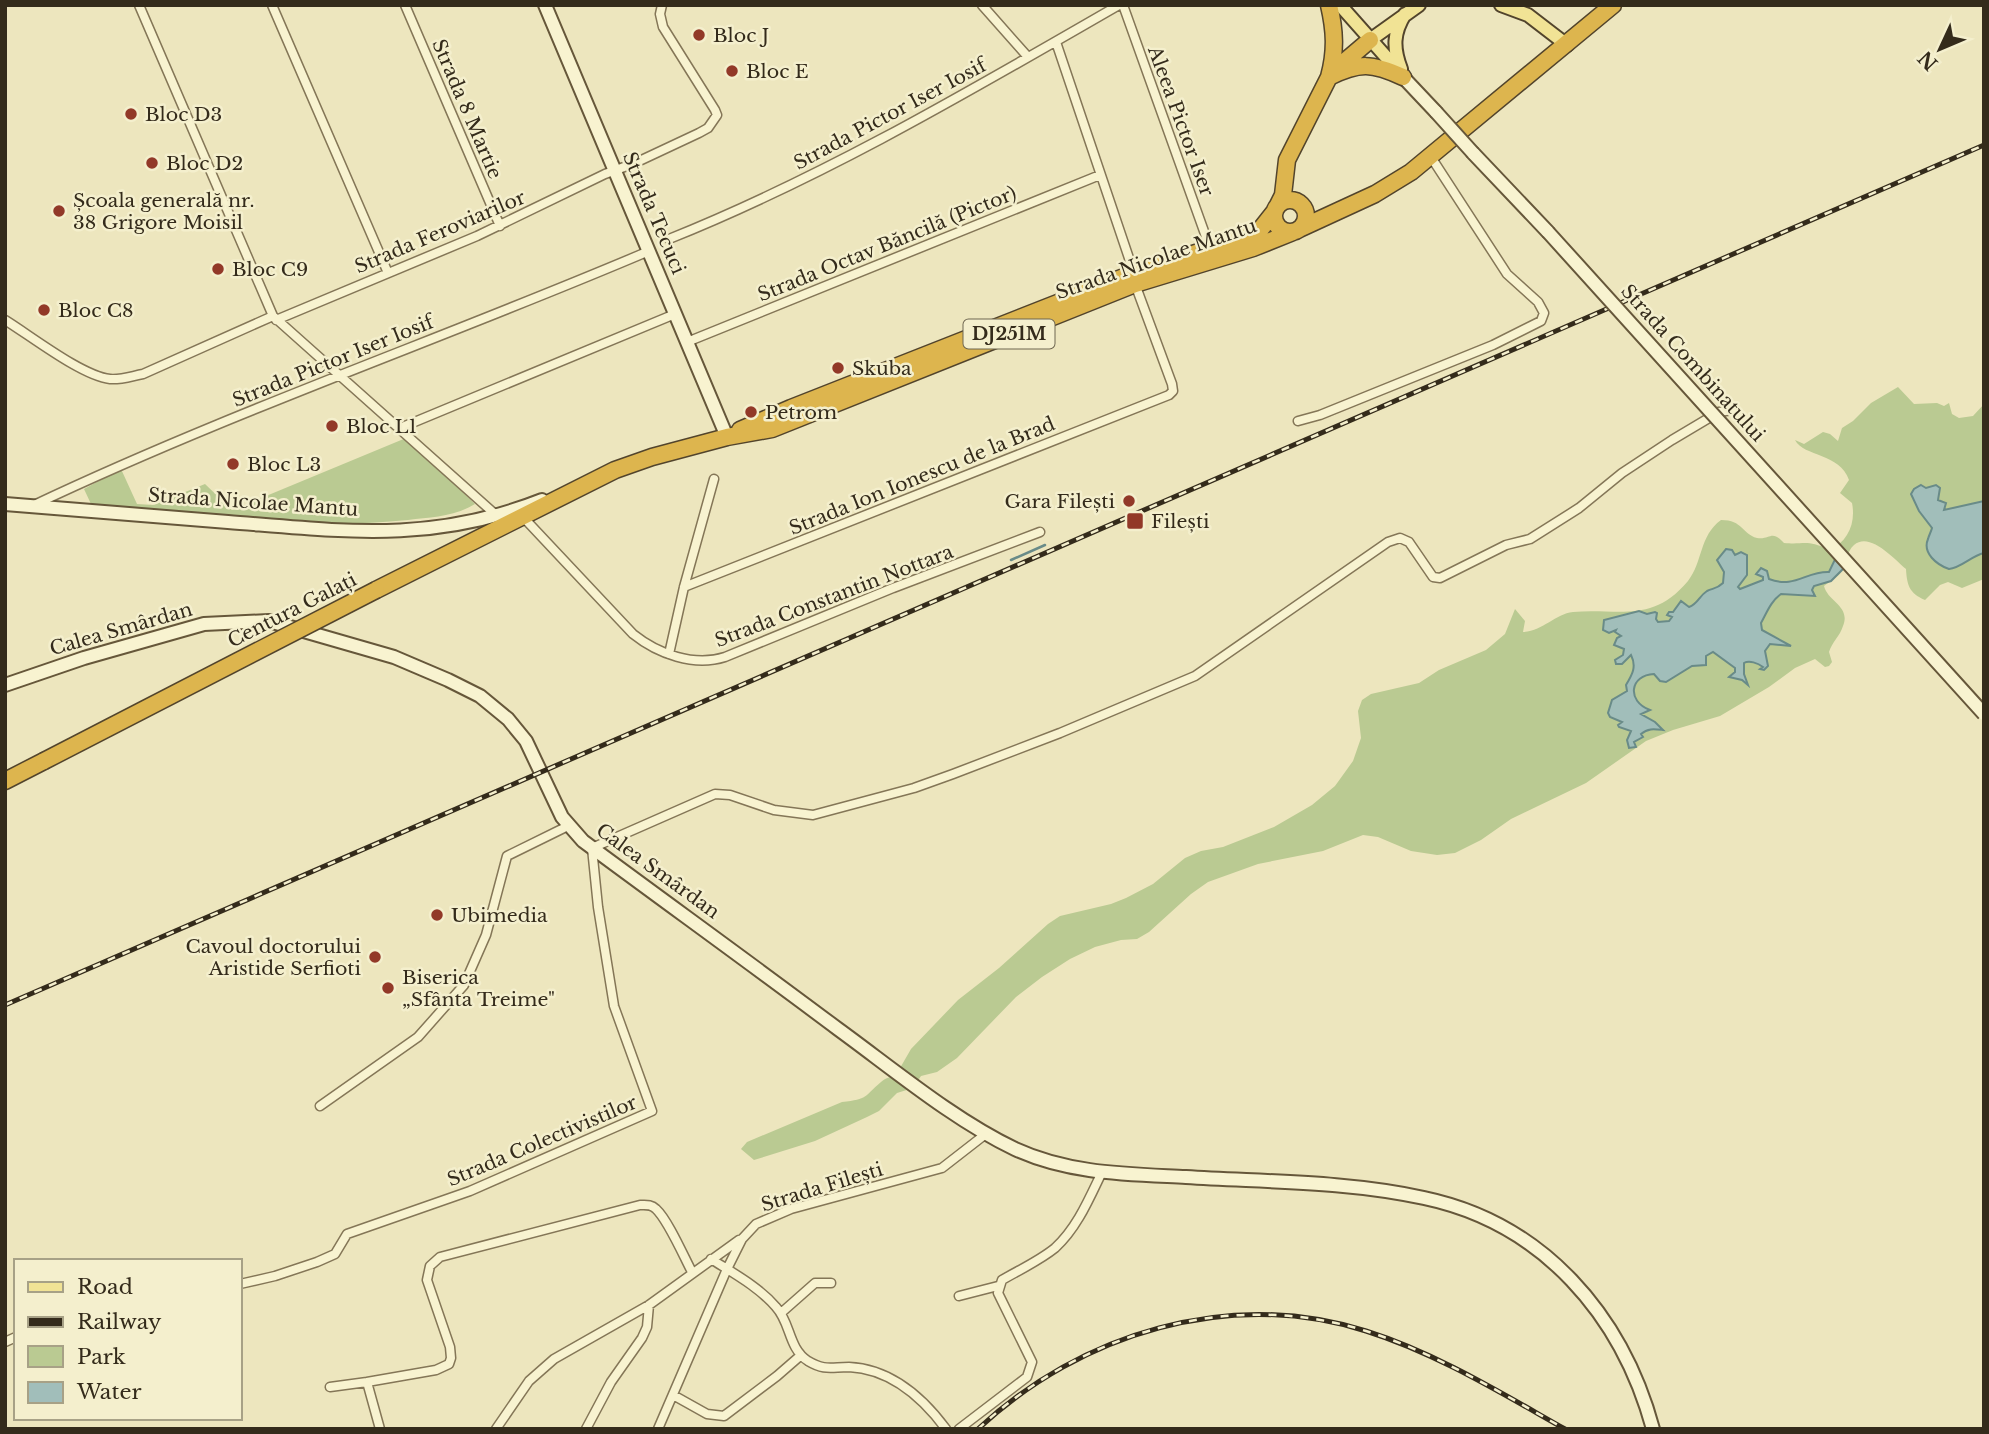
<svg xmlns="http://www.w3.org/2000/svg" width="1989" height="1434" font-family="'Libre Baskerville',serif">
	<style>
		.green { fill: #baca92 }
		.water { fill: #a1beba; stroke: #698b88; stroke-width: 2 }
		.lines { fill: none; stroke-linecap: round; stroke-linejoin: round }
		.stream { stroke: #698b88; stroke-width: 2.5 }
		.street-casing { stroke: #847657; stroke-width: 11 }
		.secondary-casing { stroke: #66573a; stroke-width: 16 }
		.primary-casing { stroke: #52442c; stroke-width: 16 }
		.highway-casing { stroke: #52442c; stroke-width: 19 }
		.street { stroke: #f8f3d0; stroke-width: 8 }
		.secondary { stroke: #f8f3d0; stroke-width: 12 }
		.primary { stroke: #f1e395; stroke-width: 12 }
		.highway { stroke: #ddb54e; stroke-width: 16 }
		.rail-casing { stroke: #342b1b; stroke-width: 5 }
		.rail { stroke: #f4efcd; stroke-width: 2.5; stroke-dasharray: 8; stroke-linecap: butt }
		.secondary-bridge-casing { stroke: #66573a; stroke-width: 16; stroke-linecap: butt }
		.highway-bridge-casing { stroke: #52442c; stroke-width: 19; stroke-linecap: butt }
		.secondary-bridge { stroke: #f8f3d0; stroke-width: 12 }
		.highway-bridge { stroke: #ddb54e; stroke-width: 16 }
		.poi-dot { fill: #923928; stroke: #f4efcd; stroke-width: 2.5 }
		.labels { text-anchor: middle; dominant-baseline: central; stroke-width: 5; stroke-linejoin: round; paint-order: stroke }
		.shield { fill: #f4efcd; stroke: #6e6650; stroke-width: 2 }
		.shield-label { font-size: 18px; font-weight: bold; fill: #342b1b }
		.poi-label { font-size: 19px; fill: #342b1b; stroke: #f4efcd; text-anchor: start }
		.street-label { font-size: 19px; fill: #342b1b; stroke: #f4efcd }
	</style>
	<rect width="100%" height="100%" fill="#ede6be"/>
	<path class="green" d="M1898 387 1914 404 1937 403 1944 406 1949 403 1952 414 1959 418 1973 416 1984 404V501L1943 510 1938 501 1940 488 1937 485 1912 498 1932 528 1928 537 1932 557 1943 567 1955 568 1969 558 1984 553V579L1962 588 1948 582 1940 585 1925 600C1909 593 1907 585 1906 569 1895 560 1870 531 1854 545 1846 552 1847 564 1842 571 1838 577 1830 581 1824 586 1828 602 1851 606 1843 626 1840 636 1832 642 1829 652L1832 662 1829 666 1825 667 1815 659 1795 668 1769 687 1720 716 1673 730 1646 741 1586 783 1511 819 1481 840 1455 853 1437 855 1411 851 1378 837 1363 835 1323 851 1258 864 1208 882 1191 894 1149 932 1137 939 1121 940 1095 947 1070 959 1042 977 1016 997 957 1058 937 1072 921 1076 913 1088 897 1093 879 1111 867 1117 815 1141 754 1160 741 1149 747 1142 842 1102C869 1099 863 1097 881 1082 885 1078 891 1077 896 1075L911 1049 958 1000 999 968 1048 924 1060 916 1111 904 1126 898 1153 884 1185 858 1201 851 1223 847 1274 827 1312 805 1335 786 1353 761 1361 738 1358 711 1362 700 1371 694 1419 683 1439 670 1486 650 1505 634 1515 609 1525 621 1523 632C1543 631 1555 614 1573 612 1619 608 1652 624 1688 581 1703 562 1699 536 1721 520 1743 520 1742 534 1757 538 1771 540 1771 529 1784 543 1805 545 1807 539 1829 550 1848 542 1856 523 1852 503L1840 493 1849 480C1840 453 1804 457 1795 440L1804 444 1823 432 1830 434 1838 441 1842 428 1853 421 1871 403Z
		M406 438 475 504C454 517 431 517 408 520 303 531 195 514 91 504L84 489 121 469 137 504 153 505 205 484 232 510Z"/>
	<path class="water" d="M1921 485 1926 488 1936 485 1940 488 1938 500 1946 503 1944 510 1984 501V553C1971 556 1961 568 1949 569 1937 565 1922 553 1928 539 1929 535 1931 532 1932 528L1919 511 1911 494 1914 489Z
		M1726 549 1732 550 1735 555 1741 552 1747 555V575L1738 587 1740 589 1763 580V577L1756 574 1761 568 1767 571 1769 579C1795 589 1806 571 1829 572L1839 551 1846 566 1831 581 1814 586 1812 590 1815 596 1781 594C1771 601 1767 612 1761 623L1762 630 1791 646 1770 644 1765 651 1768 666 1764 670 1760 669 1763 667C1758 663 1749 660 1744 663V674L1748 685 1742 680 1729 677 1735 672V668L1713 652 1706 656V665L1692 666 1666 682 1660 681 1654 674C1630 675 1626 701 1650 710L1641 714 1655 722 1663 730C1654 729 1648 728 1641 734L1643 737 1634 742 1636 747 1629 748 1627 740 1631 731 1619 727 1618 725 1622 722 1610 717 1608 713 1612 700 1627 691 1626 685C1632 675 1637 667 1631 655L1622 664H1616L1615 660 1623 655 1624 649 1614 645 1617 638 1621 636 1615 632 1616 630 1609 633 1603 630 1604 620 1639 611 1647 614 1655 612 1657 613 1656 619 1658 622 1669 621 1672 617 1667 615 1669 612H1673L1681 601 1689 607C1698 604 1699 596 1707 591 1713 588 1717 589 1723 583L1724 572 1717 560Z"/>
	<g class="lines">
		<path class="stream" d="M1011 560 1045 545"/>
		<g class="street-casing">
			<path id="street" d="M139 5 273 316 496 515
				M272 5 388 273
				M405 5 500 226
				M982 5 1028 57
				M1123 5 1210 248
				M1056 42 1134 273
				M669 239C826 176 973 89 1119 5
				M5 320C31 336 82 376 110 379 121 380 132 376 143 374L273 316
				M276 320 477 236 605 174 635 163 699 133 708 128 717 115 715 110 663 27 660 14 662 5
				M687 342 1100 175
				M1298 421 1320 415 1493 345 1541 321 1544 313 1538 302 1507 274 1431 157
				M400 428 675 314
				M34 505C235 410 445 338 649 251
				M523 517 633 634C658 654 694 667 725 657L893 588 1040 532
				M684 587 1169 395 1173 391 1172 384 1135 284
				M669 654 684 587 714 479
				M320 1106 418 1037 464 985 486 935 507 856 568 826
				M711 1259C733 1273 759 1287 776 1307 791 1323 788 1348 808 1361 825 1371 831 1367 849 1367 891 1369 923 1398 946 1429
				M240 1284 275 1276 317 1262 335 1254 347 1234 470 1191 652 1111 614 1006 598 907 592 848 715 794 730 795 774 810 813 815 914 788 953 774 1060 733 1195 676 1388 542 1400 538 1409 542 1433 577 1440 578 1506 545 1530 539 1579 508 1622 473 1672 440 1719 412 1732 410
				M959 1296 998 1286
				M781 1313 815 1283H831
				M5 1342 16 1337
				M330 1387 367 1382
				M673 1395 707 1414 724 1416 777 1376 800 1356
				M380 1429 367 1382 436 1370 449 1364 451 1358 450 1347 427 1280 430 1266 440 1257 640 1205C646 1205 651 1204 656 1209 668 1220 684 1257 692 1272
				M496 1429 529 1381 554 1359 649 1305 739 1240
				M586 1429 611 1382 642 1338 647 1327 649 1305
				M658 1429 727 1269 742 1239 756 1224 791 1209 942 1168 987 1133
				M959 1429 1027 1377 1032 1362 998 1293 1002 1280C1019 1270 1039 1261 1055 1248 1077 1228 1089 1199 1102 1172"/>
		</g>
		<g class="secondary-casing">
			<path id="secondary" d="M545 5 727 437
				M1403 77 1436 112
				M1473 153 1548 232
				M5 504C79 510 154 516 228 522 342 531 431 544 542 500
				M5 685 84 658 204 624 269 621 394 657 448 680 480 696 508 719 526 741 562 817 583 841C668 904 754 966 838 1029 893 1069 954 1120 1015 1149 1069 1174 1127 1174 1186 1177 1265 1182 1347 1181 1424 1198 1543 1223 1622 1315 1653 1429"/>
		</g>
		<g class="primary-casing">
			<path id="primary" d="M1340 5 1403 76
				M1501 5 1528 15 1567 45
				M1370 40 1419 5
				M1401 69C1393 48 1393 33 1405 14"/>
		</g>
		<g class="highway-casing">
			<path id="highway" d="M1337 68 1370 40
				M1329 77C1360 62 1372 63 1403 77
				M1274 216a16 16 0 1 1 32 0a16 16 0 1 1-32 0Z
				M1278 205 1283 195 1287 160 1329 77C1336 51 1335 31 1329 5
				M1299 229 1375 194 1411 172 1613 5
				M740 430 791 408 1134 273 1248 236 1260 230 1275 211
				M376 590 615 470 652 457 727 437 772 429 1135 284 1253 248 1293 232
				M5 781 44 761"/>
		</g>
		<use href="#street" class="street"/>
		<use href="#secondary" class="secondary"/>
		<use href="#primary" class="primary"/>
		<use href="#highway" class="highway"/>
		<g class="rail-casing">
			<path id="rail" d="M5 1005 1984 145
				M978 1429C1081 1333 1229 1288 1366 1331 1436 1353 1501 1393 1565 1429"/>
		</g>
		<use href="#rail" class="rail"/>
		<g class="secondary-bridge-casing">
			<path id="secondary-bridge" d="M1436 112 1473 153
				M1548 232 1984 714"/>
		</g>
		<g class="highway-bridge-casing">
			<path id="highway-bridge" d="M44 761 376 590"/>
		</g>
		<use href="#secondary-bridge" class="secondary-bridge"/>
		<use href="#highway-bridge" class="highway-bridge"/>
	</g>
	<g class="poi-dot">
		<circle cx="699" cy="35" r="7"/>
		<circle cx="732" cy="71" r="7"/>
		<circle cx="131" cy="114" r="7"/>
		<circle cx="152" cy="163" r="7"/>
		<circle cx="59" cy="211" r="7"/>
		<circle cx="218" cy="269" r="7"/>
		<circle cx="44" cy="310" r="7"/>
		<circle cx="838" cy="368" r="7"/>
		<circle cx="751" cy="412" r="7"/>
		<circle cx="332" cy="426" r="7"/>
		<circle cx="233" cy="464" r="7"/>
		<circle cx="1129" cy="501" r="7"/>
		<rect x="1126" y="512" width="18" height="18" rx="3.5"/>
		<circle cx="437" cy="915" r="7"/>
		<circle cx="375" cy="957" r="7"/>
		<circle cx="388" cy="988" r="7"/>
	</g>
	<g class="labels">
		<rect class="shield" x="963.5" y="319.5" width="91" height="29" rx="5"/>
		<g class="shield-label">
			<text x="1009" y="334">DJ251M</text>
		</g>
		<g class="poi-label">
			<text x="713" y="35">Bloc J</text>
			<text x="746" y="71">Bloc E</text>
			<text x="145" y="114">Bloc D3</text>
			<text x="166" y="163">Bloc D2</text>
			<text x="73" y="200">Școala generală nr.<tspan x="73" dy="22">38 Grigore Moisil</tspan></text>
			<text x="232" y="269">Bloc C9</text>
			<text x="58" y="310">Bloc C8</text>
			<text x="852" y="368">Skuba</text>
			<text x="765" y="412">Petrom</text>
			<text x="346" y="426">Bloc L1</text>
			<text x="247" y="464">Bloc L3</text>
			<text x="1115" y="501" text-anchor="end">Gara Filești</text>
			<text x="1151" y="521">Filești</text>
			<text x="451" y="915">Ubimedia</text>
			<text x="361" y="946" text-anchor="end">Cavoul doctorului<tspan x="361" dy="22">Aristide Serfioti</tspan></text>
			<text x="402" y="977">Biserica<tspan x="402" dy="22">„Sfânta Treime"</tspan></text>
		</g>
		<g class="street-label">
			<text transform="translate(467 109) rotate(67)">Strada 8 Martie</text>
			<text transform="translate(890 114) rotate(-28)">Strada Pictor Iser Iosif</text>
			<text transform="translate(1181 121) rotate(70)">Aleea Pictor Iser</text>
			<text transform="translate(654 213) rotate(67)">Strada Tecuci</text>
			<text transform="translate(440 232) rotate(-23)">Strada Feroviarilor</text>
			<text transform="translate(887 244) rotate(-22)">Strada Octav Băncilă (Pictor)</text>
			<text transform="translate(1156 259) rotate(-19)">Strada Nicolae Mantu</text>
			<text transform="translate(333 361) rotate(-22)">Strada Pictor Iser Iosif</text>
			<text transform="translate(1693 363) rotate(48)">Strada Combinatului</text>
			<text transform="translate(922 476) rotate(-22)">Strada Ion Ionescu de la Brad</text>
			<text transform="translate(253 502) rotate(4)">Strada Nicolae Mantu</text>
			<text transform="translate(834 596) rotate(-21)">Strada Constantin Nottara</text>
			<text transform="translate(292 610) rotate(-27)">Centura Galați</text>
			<text transform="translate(121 629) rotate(-16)">Calea Smârdan</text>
			<text transform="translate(658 871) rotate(36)">Calea Smârdan</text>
			<text transform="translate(542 1141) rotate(-23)">Strada Colectivistilor</text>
			<text transform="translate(822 1187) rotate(-17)">Strada Filești</text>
		</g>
	</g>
	<rect width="1989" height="1434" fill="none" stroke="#342b1b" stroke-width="14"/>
	<rect x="14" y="1259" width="228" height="161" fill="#f4efcd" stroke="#a7a186" stroke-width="2"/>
	<rect x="28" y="1282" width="35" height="10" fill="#f1e395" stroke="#a7a186" stroke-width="2"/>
	<text x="77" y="1294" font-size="21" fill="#342b1b">Road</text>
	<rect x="28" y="1317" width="35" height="10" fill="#342b1b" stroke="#a7a186" stroke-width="2"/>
	<text x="77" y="1329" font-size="21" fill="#342b1b">Railway</text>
	<rect x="28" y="1346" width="35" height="21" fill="#baca92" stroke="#a7a186" stroke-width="2"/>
	<text x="77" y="1364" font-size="21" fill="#342b1b">Park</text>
	<rect x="28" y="1382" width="35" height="21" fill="#a1beba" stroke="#a7a186" stroke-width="2"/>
	<text x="77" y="1399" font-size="21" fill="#342b1b">Water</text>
	<g transform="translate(1940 49) rotate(226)" stroke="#f4efcd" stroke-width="5" paint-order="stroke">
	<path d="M0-5L12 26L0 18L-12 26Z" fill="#342b1b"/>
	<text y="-10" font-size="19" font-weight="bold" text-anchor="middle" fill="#342b1b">N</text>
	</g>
</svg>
